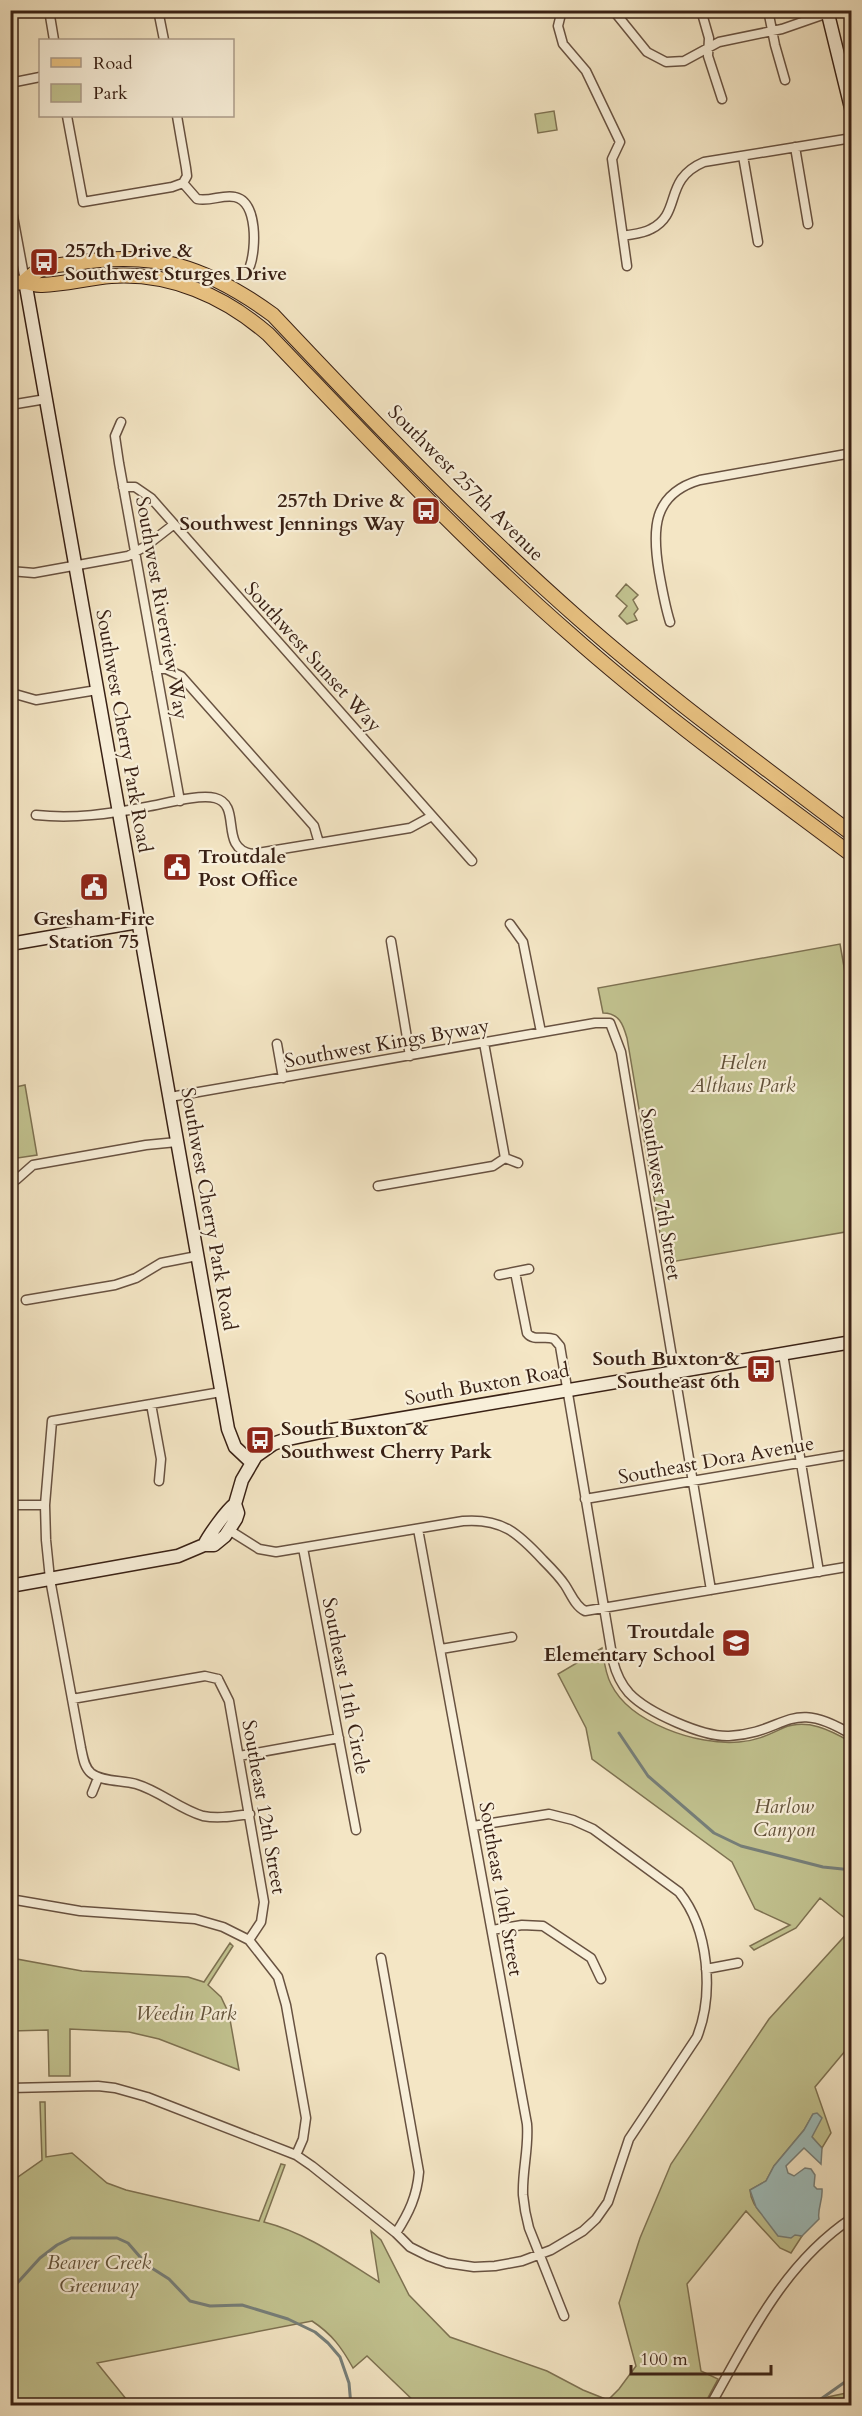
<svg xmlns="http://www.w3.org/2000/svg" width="862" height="2416" font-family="Cardo,serif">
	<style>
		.green { fill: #c2c390; stroke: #7e7252; stroke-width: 1.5 }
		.water { fill: #9ebebd; stroke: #767f7a; stroke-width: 1.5 }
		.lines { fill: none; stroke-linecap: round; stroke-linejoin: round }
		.stream { stroke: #767f7a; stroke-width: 3 }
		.street-casing { stroke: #685241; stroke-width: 11 }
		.secondary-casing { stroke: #392115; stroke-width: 15 }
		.primary-casing { stroke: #392115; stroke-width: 16 }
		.street { stroke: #f8efd9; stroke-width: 8 }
		.secondary { stroke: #f8efd9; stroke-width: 12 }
		.primary { stroke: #eac382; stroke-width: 14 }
		.labels { text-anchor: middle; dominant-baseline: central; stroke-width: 4.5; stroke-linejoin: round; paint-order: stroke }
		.poi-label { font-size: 20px; font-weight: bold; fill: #392115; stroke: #f8efd9; text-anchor: start }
		.street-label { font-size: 20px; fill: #392115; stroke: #f8efd9 }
		.park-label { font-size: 20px; font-style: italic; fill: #62523a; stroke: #f8efd9 }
	</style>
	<rect width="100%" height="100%" fill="#f4e6c5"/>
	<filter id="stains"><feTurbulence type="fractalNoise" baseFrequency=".00333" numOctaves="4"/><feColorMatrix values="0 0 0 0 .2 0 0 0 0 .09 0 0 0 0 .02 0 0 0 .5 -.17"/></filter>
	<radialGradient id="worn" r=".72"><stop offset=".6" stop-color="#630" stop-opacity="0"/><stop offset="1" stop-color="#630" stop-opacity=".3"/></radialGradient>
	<path class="green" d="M554 111 557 130 538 133 535 114Z
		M626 584 638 595 633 600 638 609 634 614 637 620 627 624 619 616 627 606 616 596Z
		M840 944 852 1012 851 1231 665 1263 627 1038C623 1024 619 1013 603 1013L598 988Z
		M25 1085 37 1155 11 1159V1088Z
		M602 1648C604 1660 605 1673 611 1684 630 1723 698 1746 739 1742 756 1741 768 1735 783 1728 807 1718 830 1730 851 1742V1923L820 1898 796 1928 754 1950 750 1946 790 1925 755 1909 732 1862 592 1759 586 1728 558 1674Z
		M851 1929V2044L815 2087 831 2133 822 2148 812 2137 813 2114 804 2130 774 2166 766 2181 750 2190C751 2212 781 2233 802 2236L791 2253 780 2248 746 2211 687 2284 701 2371 718 2379 704 2405H418L367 2356 353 2368C342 2348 332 2334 312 2321L97 2363 131 2405 11 2406V2182L42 2160 40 2102H45L46 2157 72 2153 107 2183 126 2190 259 2221 281 2164 285 2165 264 2222C307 2233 342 2259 379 2282L371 2231 381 2240 409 2295 450 2337 547 2371 583 2390 608 2400 619 2389 636 2366 619 2303 640 2238 671 2164 769 2019Z
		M230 1943 233 1946 208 1985 221 1997 229 2014 239 2070 159 2039 129 2032 70 2029V2076H49L48 2030 11 2031V1958L82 1971 188 1977 204 1982Z
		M851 2392V2405H807L814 2400Z"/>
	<path class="water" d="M817 2113 822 2118 812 2137 822 2148 821 2164 804 2148 786 2166 788 2173 794 2176 805 2168 811 2169 815 2175 814 2186 817 2189H822C823 2201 817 2209 819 2219L802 2236 795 2235 791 2238 778 2236 756 2207 750 2190 766 2181 774 2166 804 2130 813 2114Z"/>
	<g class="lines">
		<path class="stream" d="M619 1733 648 1776 714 1833 741 1846 823 1867 852 1870
			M10 2291 40 2258 57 2245 71 2238H117L128 2243 147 2265 169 2279 190 2301 210 2306 242 2305 288 2319 315 2332 328 2343 340 2357 349 2383 351 2406
			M811 2406 852 2377"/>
		<g class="street-casing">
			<path id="street" d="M49 10 54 40
				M158 10 164 40
				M562 10 558 26 563 44 586 71 620 142 612 159 627 266
				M613 10 647 52 666 62 684 61 719 42 782 29 828 13
				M701 10 709 38 708 56 722 99
				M768 10 775 45 785 80
				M10 83 40 77
				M67 116 83 202 172 187 183 183
				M177 116 186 168 187 176 183 183
				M795 147 808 224
				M743 156 758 242
				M183 183 197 199C210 202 223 194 235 197 258 202 256 249 250 266
				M10 200 25 281
				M623 236C632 234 642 234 651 229 683 213 662 180 704 162L852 138
				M10 405 46 399
				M121 422 115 436 119 463 180 801
				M123 487H135L151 498 472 861
				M10 571 34 573 128 556 146 546 173 525
				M670 622C665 606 662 589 659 572 652 530 652 494 700 480L852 453
				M156 669H166L181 676 314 826 319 843
				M15 694 36 700 97 690
				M36 815C74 819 109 814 146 807 164 804 198 794 215 798 243 805 218 848 252 854L410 828 432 816
				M510 924 523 942 541 1032
				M391 941 410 1056
				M484 1043 505 1158
				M277 1044 283 1078
				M170 1097 595 1023H610L621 1052 711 1590
				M505 1158 518 1163
				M16 1180 33 1165 146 1145 177 1142
				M378 1186 493 1166 505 1158
				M515 1272 527 1333C534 1342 544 1335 554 1339L560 1346 613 1661C616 1673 621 1684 629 1693 648 1713 703 1737 729 1736 787 1733 789 1696 852 1735
				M499 1275 529 1269
				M26 1300 115 1285 136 1278 161 1263 197 1256
				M783 1354 819 1572
				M221 1392 52 1421 45 1505 46 1540 50 1579 81 1748C83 1757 84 1767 91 1773 102 1782 123 1780 136 1784 160 1791 179 1809 203 1816 219 1819 234 1816 250 1814
				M151 1404 161 1459 159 1481
				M585 1499 852 1454
				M10 1505H45
				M418 1529 527 2124C529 2148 522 2171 523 2195 524 2206 526 2217 529 2228L564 2316
				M229 1530 259 1549 276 1552 463 1521C502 1518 518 1533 543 1560 551 1568 559 1576 565 1585 571 1594 575 1606 585 1611L852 1566
				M303 1548 356 1830
				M441 1649 512 1637
				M218 1679 229 1701 264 1902 261 1922 249 1940
				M72 1699 205 1676 218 1679
				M239 1756 339 1738
				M92 1793 98 1778
				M10 1899 80 1911 195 1919 223 1927 249 1940 278 1977 286 2005 306 2118 303 2139 296 2155
				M492 1930 522 1925 543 1926 591 1958 601 1979
				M381 1958 419 2172C417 2196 409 2213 396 2233
				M706 1969 738 1963
				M10 2088 98 2086 115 2088 147 2097 296 2155 312 2166 396 2233 410 2247 428 2256 447 2263 474 2267 495 2266 522 2261 551 2250 583 2231 596 2219 608 2202 629 2139 697 2037C714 1994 709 1929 679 1892L593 1829 573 1820 549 1814 473 1826
				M710 2406C749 2337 784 2263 852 2218"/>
		</g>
		<g class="secondary-casing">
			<path id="secondary" d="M827 10 852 112
				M25 281 228 1429 235 1447 252 1463
				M10 944 138 922
				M204 1545C209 1535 226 1511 235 1504
				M10 1586 178 1556 204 1545H214L225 1536 236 1519 238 1513 235 1504 242 1480 256 1456 273 1444 284 1440 321 1432 852 1342"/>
		</g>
		<g class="primary-casing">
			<path id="primary" d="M25 281C41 265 53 266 75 263 157 250 207 267 273 315 371 419 470 523 578 618 665 695 759 763 852 834
				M10 284C15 283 20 282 24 282 30 282 36 286 42 285 65 284 88 278 111 276 170 272 224 296 268 334 366 436 463 541 570 634 659 713 756 783 852 855"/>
		</g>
		<use href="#street" class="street"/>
		<use href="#secondary" class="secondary"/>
		<use href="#primary" class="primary"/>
	</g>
	<defs>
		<g id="bus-square" transform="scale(1.5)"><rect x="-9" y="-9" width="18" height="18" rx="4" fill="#8f2418" stroke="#f8efd9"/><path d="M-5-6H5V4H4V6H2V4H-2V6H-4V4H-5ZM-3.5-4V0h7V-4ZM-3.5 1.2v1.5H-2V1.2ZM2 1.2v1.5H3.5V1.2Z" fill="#fff"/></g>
		<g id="civic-square" transform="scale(1.5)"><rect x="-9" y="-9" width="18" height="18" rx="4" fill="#8f2418" stroke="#f8efd9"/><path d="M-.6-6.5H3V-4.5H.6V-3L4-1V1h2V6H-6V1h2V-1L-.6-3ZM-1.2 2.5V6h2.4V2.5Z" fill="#fff"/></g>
		<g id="school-square" transform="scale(1.5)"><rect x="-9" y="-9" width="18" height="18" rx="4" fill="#8f2418" stroke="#f8efd9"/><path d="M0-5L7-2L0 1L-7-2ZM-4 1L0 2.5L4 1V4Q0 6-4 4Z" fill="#fff"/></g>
	</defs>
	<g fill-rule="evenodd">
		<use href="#bus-square" x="44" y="262"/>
		<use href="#bus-square" x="426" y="511"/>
		<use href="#civic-square" x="177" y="867"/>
		<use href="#civic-square" x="94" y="887"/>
		<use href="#bus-square" x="761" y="1369"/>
		<use href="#bus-square" x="260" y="1440"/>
		<use href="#school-square" x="736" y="1643"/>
	</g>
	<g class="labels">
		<g class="poi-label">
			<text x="65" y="250">257th Drive &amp;<tspan x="65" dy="23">Southwest Sturges Drive</tspan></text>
			<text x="405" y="500" text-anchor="end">257th Drive &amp;<tspan x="405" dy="23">Southwest Jennings Way</tspan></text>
			<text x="198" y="856">Troutdale<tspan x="198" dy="23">Post Office</tspan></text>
			<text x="94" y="918" text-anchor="middle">Gresham Fire<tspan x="94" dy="23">Station 75</tspan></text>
			<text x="740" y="1358" text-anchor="end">South Buxton &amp;<tspan x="740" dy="23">Southeast 6th</tspan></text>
			<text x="281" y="1428">South Buxton &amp;<tspan x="281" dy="23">Southwest Cherry Park</tspan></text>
			<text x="715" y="1631" text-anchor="end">Troutdale<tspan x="715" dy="23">Elementary School</tspan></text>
		</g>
		<g class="street-label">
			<text transform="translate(466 483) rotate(45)">Southwest 257th Avenue</text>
			<text transform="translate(162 608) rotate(80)">Southwest Riverview Way</text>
			<text transform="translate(313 657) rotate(48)">Southwest Sunset Way</text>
			<text transform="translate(124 731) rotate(80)">Southwest Cherry Park Road</text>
			<text transform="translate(387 1043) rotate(-10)">Southwest Kings Byway</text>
			<text transform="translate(661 1194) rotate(81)">Southwest 7th Street</text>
			<text transform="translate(209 1209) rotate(80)">Southwest Cherry Park Road</text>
			<text transform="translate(487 1384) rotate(-10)">South Buxton Road</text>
			<text transform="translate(716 1460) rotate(-10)">Southeast Dora Avenue</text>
			<text transform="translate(346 1686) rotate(79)">Southeast 11th Circle</text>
			<text transform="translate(264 1807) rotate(80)">Southeast 12th Street</text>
			<text transform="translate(501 1889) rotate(80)">Southeast 10th Street</text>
		</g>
		<g class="park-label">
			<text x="743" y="1062">Helen<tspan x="743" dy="23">Althaus Park</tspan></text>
			<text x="784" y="1806">Harlow<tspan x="784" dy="23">Canyon</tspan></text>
			<text x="186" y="2013">Weedin Park</text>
			<text x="99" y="2262">Beaver Creek<tspan x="99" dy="23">Greenway</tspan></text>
		</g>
	</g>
	<rect width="862" height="2416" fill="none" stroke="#f4e6c5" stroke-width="36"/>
	<rect x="12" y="12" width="838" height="2392" fill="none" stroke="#392115" stroke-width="3"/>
	<rect x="18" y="18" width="826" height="2380" fill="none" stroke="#392115" stroke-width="1.5"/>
	<rect x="39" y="39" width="195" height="78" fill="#f8efd9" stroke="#ac9d8b" stroke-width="1.5"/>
	<rect x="51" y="58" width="30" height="9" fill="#eac382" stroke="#ac9d8b" stroke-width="1.5"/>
	<text x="93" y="69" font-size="18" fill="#392115">Road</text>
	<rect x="51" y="84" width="30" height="18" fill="#c2c390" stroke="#ac9d8b" stroke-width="1.5"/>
	<text x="93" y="99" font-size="18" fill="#392115">Park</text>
	<path d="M631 2365v9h140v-9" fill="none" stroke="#392115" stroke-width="3"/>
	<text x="640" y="2365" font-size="18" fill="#392115" stroke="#f8efd9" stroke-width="4.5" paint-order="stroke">100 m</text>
	<rect width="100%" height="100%" filter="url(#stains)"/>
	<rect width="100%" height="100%" fill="url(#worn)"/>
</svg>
